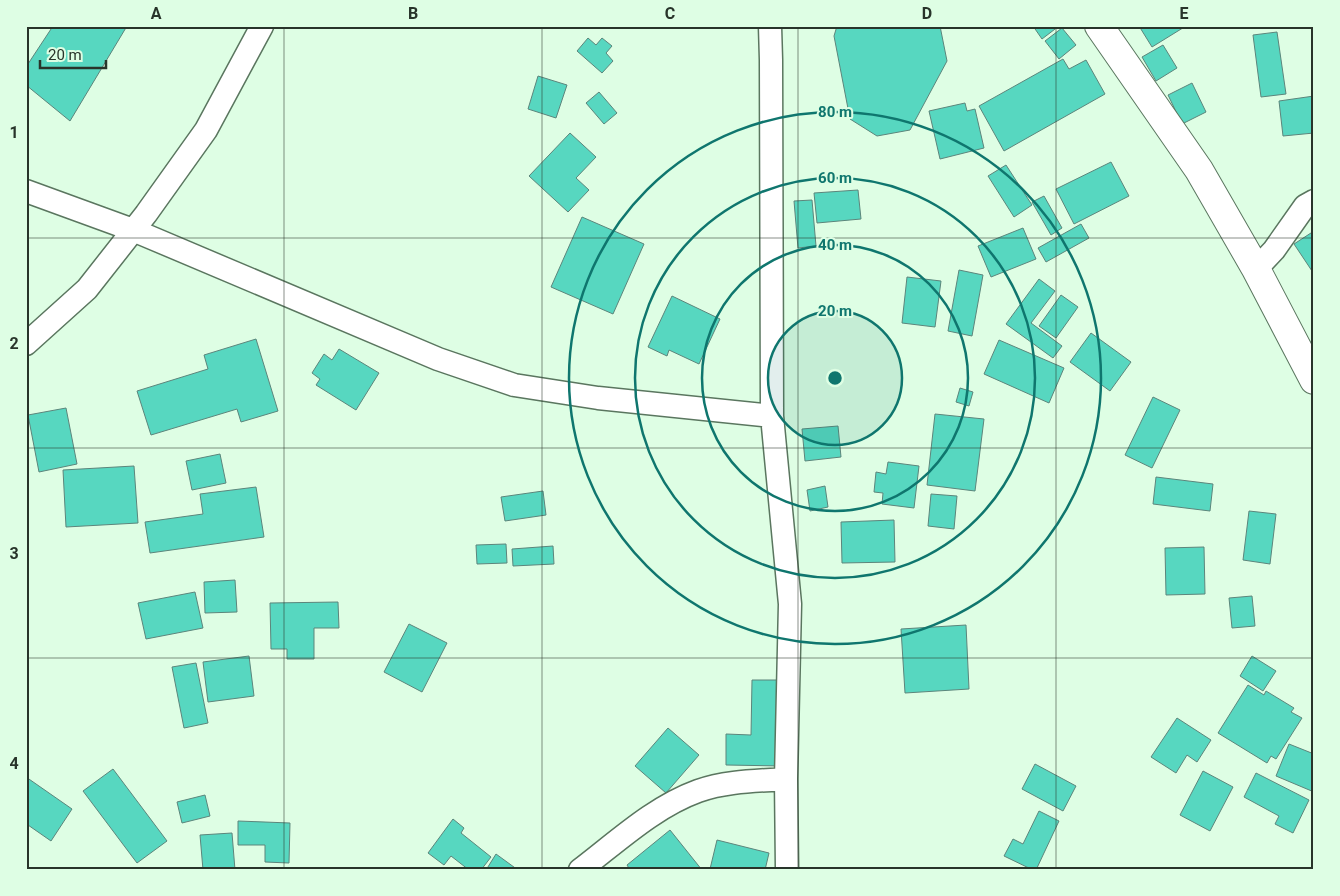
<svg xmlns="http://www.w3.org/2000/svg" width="1340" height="896" font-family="Roboto,sans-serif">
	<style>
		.building { fill: #57d7c0; stroke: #5c857b }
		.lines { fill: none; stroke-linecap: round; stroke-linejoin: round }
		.minor-casing { stroke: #5a765f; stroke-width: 25 }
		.secondary-casing { stroke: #5a765f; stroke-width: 30 }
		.minor { stroke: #fff; stroke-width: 22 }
		.secondary { stroke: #fff; stroke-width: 28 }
		.grid { fill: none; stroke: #28342a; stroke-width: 1; stroke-opacity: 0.55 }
		.ring { fill: none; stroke: #0f766e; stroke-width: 2.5 }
		.centre { fill: #0f766e; stroke: #defee4; stroke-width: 2.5 }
		.ring-label { font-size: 15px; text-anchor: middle; font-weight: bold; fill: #0f766e; stroke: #defee4; stroke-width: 4; stroke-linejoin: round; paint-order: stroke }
		.neatline { fill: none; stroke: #28342a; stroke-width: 2 }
		.grid-label { font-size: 16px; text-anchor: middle; font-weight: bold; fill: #28342a }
	</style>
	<rect width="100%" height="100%" fill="#defee4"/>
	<path class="building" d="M53 26H127L70 121 26 85V67Z
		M837 26H940L947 61 910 130 877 136 850 119 834 36Z
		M1033 26H1059L1042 39Z
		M1139 26H1186L1152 47Z
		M1062 28 1076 45 1059 59 1045 41Z
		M1277 32 1286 94 1261 97 1253 35Z
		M588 38 596 45 602 38 612 46 606 53 613 61 602 73 577 51Z
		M1163 45 1177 68 1156 81 1142 57Z
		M1063 59 1069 69 1086 60 1105 94 1004 151 979 106Z
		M538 76 567 85 556 118 528 109Z
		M1192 83 1206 112 1182 124 1168 95Z
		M599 92 617 113 604 124 586 103Z
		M1314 96V133L1283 136 1279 101Z
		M965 103 967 111 975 109 984 148 940 159 929 111Z
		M570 133 596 157 576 178 589 190 568 212 529 176Z
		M1111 162 1129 196 1074 224 1056 189Z
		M1006 165 1032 205 1014 217 988 176Z
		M858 190 861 219 817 223 814 193Z
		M1044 196 1062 228 1051 235 1032 202Z
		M812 200 816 246 798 248 794 201Z
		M582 217 644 244 613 314 551 287Z
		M1081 224 1089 238 1046 262 1038 248Z
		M1023 228 1036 259 991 277 978 246Z
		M1314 231V274L1294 244Z
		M959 270 983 275 972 336 948 331Z
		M907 277 941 281 935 327 902 323Z
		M1039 279 1055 291 1031 323 1062 346 1053 358 1006 324Z
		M1061 295 1078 307 1056 338 1039 326Z
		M672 296 720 319 699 364 669 350 667 356 648 347Z
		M1091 333 1131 362 1110 391 1070 362Z
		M256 339 278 411 241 422 237 409 151 435 137 391 208 369 204 355Z
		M999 340 1064 368 1049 403 984 374Z
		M339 349 379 373 356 410 316 385 320 379 312 373 324 354 332 360Z
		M960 388 973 392 969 406 956 402Z
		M1153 397 1180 410 1152 468 1125 455Z
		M66 408 77 464 39 472 28 415Z
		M935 414 984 419 975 491 927 485Z
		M838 426 841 457 805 461 802 429Z
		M220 454 226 483 192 490 186 461Z
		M888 462 919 466 914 508 882 504 883 493 874 492 876 472 886 474Z
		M134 466 138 523 66 527 63 470Z
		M1156 477 1213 484 1210 511 1153 504Z
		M825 486 828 507 810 511 807 490Z
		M256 487 264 537 150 553 145 522 203 514 200 494Z
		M543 491 546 515 505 521 501 497Z
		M931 494 957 496 954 529 928 526Z
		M1249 511 1276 514 1270 564 1243 560Z
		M894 520 895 562 842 563 841 522Z
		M506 544 507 563 477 564 476 545Z
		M553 546 554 564 513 566 512 549Z
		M1204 547 1205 594 1166 595 1165 548Z
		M235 580 237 612 205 613 204 582Z
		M195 592 203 628 146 639 138 603Z
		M1252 596 1255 626 1232 628 1229 598Z
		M338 602 339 628H314V659H287V649H271L270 603Z
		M409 624 447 643 422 692 384 672Z
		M966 625 969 689 905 693 901 629Z
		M249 656 254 696 208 702 203 662Z
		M1252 656 1276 671 1263 691 1240 676Z
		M196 663 208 723 184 728 172 667Z
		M752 680H783L782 766 726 765V734L751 735Z
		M1248 685 1264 695 1266 691 1294 708 1291 712 1302 718 1276 759 1271 756 1267 763 1218 733Z
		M1177 718 1211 740 1197 762 1187 755 1176 773 1151 757Z
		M668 728 699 755 666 793 635 766Z
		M1289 744 1314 754V792L1276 776Z
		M1035 764 1076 786 1063 811 1022 789Z
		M113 769 167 841 137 863 83 791Z
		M1203 771 1233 787 1210 831 1180 815Z
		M1256 773 1309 800 1293 833 1275 824 1279 816 1244 797Z
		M26 777 72 809 51 841 28 825 26 827Z
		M205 795 210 816 182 823 177 802Z
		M1039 811 1059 821 1036 870H1033L1004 856 1013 839 1023 844Z
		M453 819 464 828 461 833 491 857 481 870H469L451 856 444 865 428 853Z
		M238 821 290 823 289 863 265 862V845H238Z
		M670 830 702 870H630L627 865Z
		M232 833 235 870H203L200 835Z
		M717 840 769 853 765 870 710 869Z
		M496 854 518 870H486Z"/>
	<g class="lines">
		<g class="minor-casing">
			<path id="minor" d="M770 26 771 60 772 416 790 604 786 779 787 870
				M26 191 133 230 438 359 514 385 598 398 772 416
				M1256 269 1274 250 1305 206 1314 201
				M26 344 87 289 146 214 206 130 262 26
				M580 870C618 841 654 807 698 791 726 781 757 781 786 779"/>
		</g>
		<g class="secondary-casing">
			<path id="secondary" d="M1099 26 1199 170 1256 269 1314 380"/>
		</g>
		<use href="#minor" class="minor"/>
		<use href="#secondary" class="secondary"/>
	</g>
	<path class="grid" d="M284 26V870M542 26V870M798 26V870M1056 26V870M26 238H1314M26 448H1314M26 658H1314"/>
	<circle cx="835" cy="378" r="67" fill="#0f766e" fill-opacity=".12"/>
	<g class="ring">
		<circle cx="835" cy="378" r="67"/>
		<circle cx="835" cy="378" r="133"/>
		<circle cx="835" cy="378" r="200"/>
		<circle cx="835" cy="378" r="266"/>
	</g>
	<circle cx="835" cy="378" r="8" class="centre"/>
	<g class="ring-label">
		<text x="835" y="117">80 m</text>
		<text x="835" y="183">60 m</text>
		<text x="835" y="250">40 m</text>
		<text x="835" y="316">20 m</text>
	</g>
	<rect width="1340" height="896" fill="none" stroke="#defee4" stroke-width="55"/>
	<path d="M40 60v8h66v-8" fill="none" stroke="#28342a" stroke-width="2.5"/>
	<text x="48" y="60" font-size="15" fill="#28342a" stroke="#defee4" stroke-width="4" paint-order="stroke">20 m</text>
	<rect x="28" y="28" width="1284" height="840" class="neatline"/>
	<g class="grid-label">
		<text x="156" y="19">A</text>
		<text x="413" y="19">B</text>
		<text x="670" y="19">C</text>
		<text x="927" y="19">D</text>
		<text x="1184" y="19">E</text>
		<text x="14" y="138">1</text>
		<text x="14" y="349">2</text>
		<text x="14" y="559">3</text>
		<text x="14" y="769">4</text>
	</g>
</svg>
